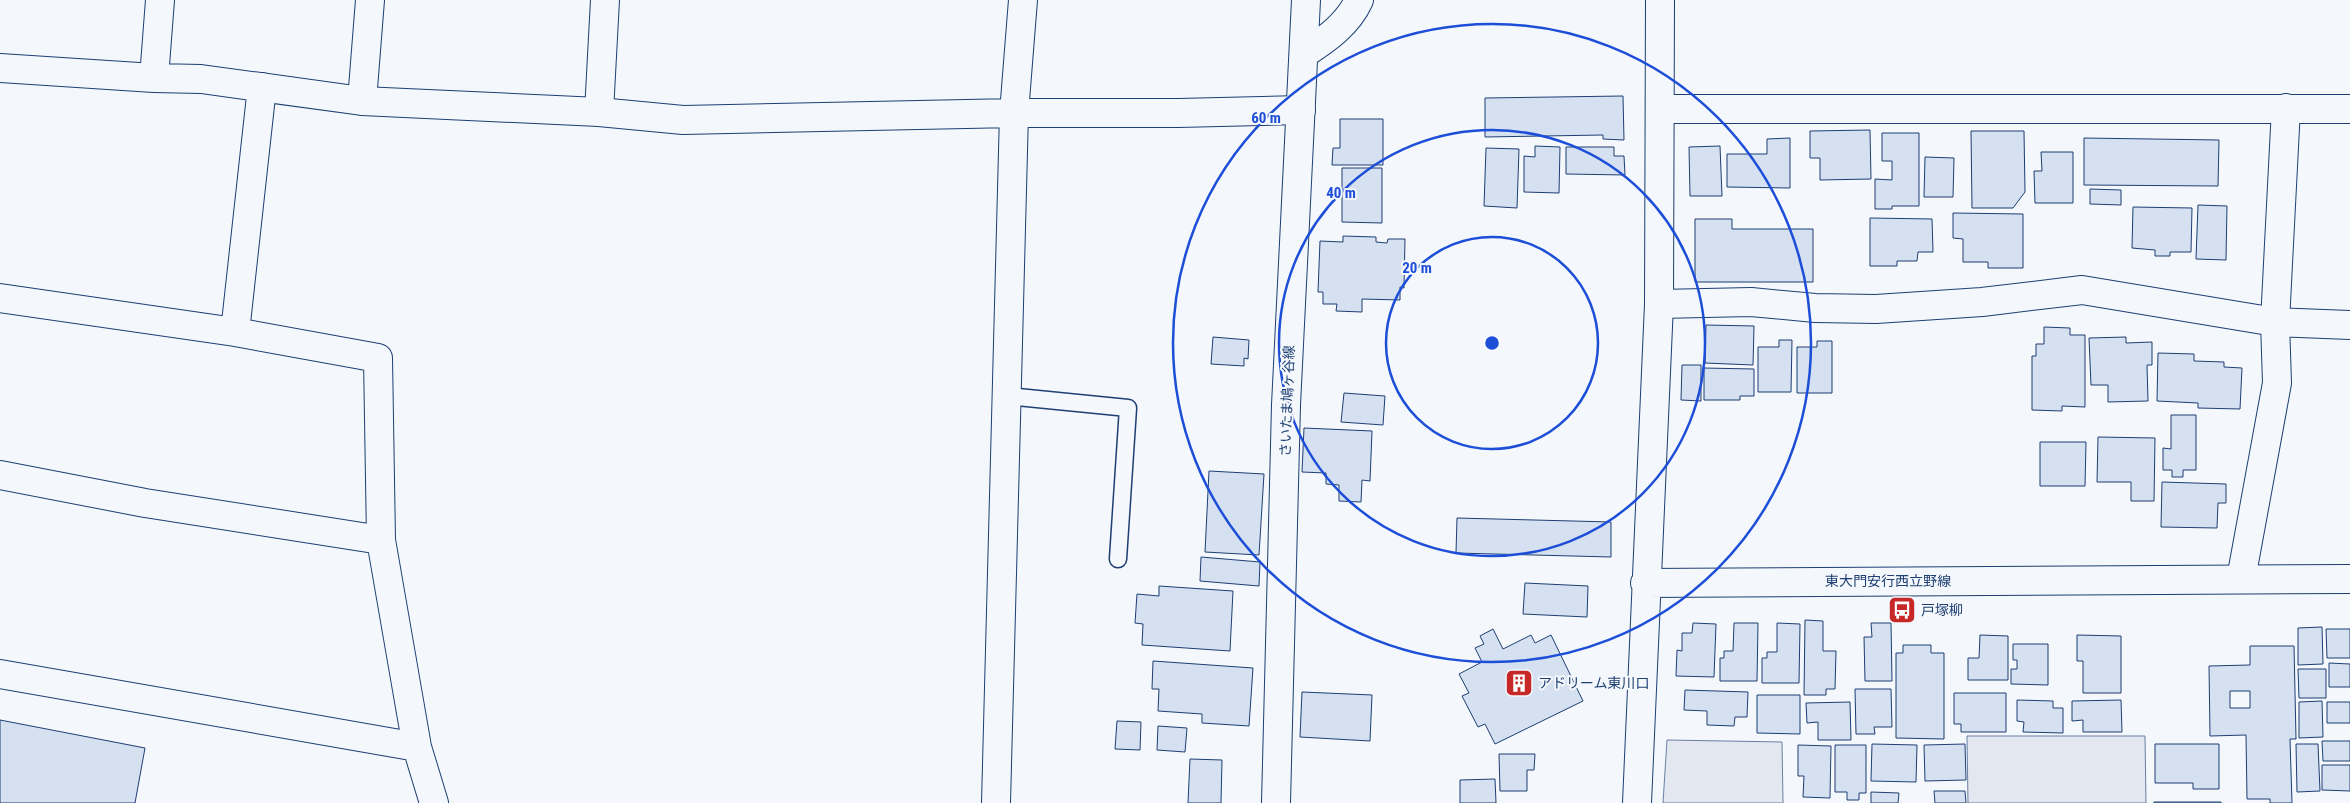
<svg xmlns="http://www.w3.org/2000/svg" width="2350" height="803" font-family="'Roboto Condensed','Noto Sans JP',sans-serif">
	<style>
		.parking { fill: #e3e8f0; stroke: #687fa3 }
		.building { fill: #d5e0f0; stroke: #1d3f73; fill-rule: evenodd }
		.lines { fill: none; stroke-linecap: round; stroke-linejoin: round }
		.lane-casing { stroke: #1d3f73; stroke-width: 19 }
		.street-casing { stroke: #1d3f73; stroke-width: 30 }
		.secondary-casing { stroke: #1d3f73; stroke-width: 30 }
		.lane { stroke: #f4f7fb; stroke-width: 16 }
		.street { stroke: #f4f7fb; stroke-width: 28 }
		.secondary { stroke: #f4f7fb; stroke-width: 28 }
		.ring { fill: none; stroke: #1d4ed8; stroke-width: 2.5 }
		.labels { text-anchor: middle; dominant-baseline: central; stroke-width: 4; stroke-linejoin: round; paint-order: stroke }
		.street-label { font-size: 14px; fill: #1d3f73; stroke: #f4f7fb }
		.poi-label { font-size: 14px; fill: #1d3f73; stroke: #f4f7fb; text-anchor: start }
		.centre { fill: #1d4ed8; stroke: #f4f7fb; stroke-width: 2.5 }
		.ring-label { font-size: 15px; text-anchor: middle; font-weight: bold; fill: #1d4ed8; stroke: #f4f7fb; stroke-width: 4; stroke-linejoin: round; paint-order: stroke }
	</style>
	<rect width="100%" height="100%" fill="#f4f7fb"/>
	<path class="parking" d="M1967 736H2145L2146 803H1968Z
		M1667 740 1782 742 1783 803H1663Z"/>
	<path class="building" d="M1623 96 1624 140 1603 139V135L1485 137V98Z
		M1340 119H1383V165H1332L1333 148H1340Z
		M1870 130 1871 179 1820 180V158H1810V131Z
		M1971 131H2024L2025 192 2013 208H1972Z
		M1882 133H1919V206H1892V209H1875V179L1892 180V161H1882Z
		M1790 138V188L1727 187V154H1767V139Z
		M2084 138 2219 140 2218 186 2084 185Z
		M1535 146 1560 147 1559 193 1524 192V156L1535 157Z
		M1720 146 1722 196H1690L1689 147Z
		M1566 147H1614V156H1624L1625 175 1566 174Z
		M1486 148 1519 149 1517 208 1484 206Z
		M2041 152H2073V203H2035L2034 171H2042Z
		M1925 157 1954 158 1953 197H1924Z
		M1342 168H1382V223L1342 222Z
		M2090 189 2121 190V205L2090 204Z
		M2198 205 2227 206 2226 260 2196 259Z
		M2133 207 2192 208 2191 252H2170V256H2155V250L2132 248Z
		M1953 213 2023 214V268H1988V262H1963V239L1953 238Z
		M1870 218 1932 219 1933 252H1918L1917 261H1897V266H1870Z
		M1695 219H1732V229H1813V282H1695Z
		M1343 236 1376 237V242L1387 243 1388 239H1405L1404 288 1400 287V300L1362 299V312L1336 311 1337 304H1323V292H1318L1320 241 1343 242Z
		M1706 325 1754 326 1753 365 1705 363Z
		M2044 327 2070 328V335H2085V407L2062 406V411L2032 410V356H2036V344H2044Z
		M1213 337 1249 340 1248 359 1244 358V366L1211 364Z
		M2126 337V343L2152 342V365H2147L2148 401 2108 402V385H2091L2089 338Z
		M1779 340H1792L1791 392H1758V347H1779Z
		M1817 341H1832V393H1797V347H1817Z
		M2158 353 2194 354V361L2224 362V367L2242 368 2240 409 2198 408V403L2157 401Z
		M1682 365H1701V401L1681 400Z
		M1704 368 1754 369V396H1740V400H1704Z
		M1344 393 1385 396 1383 425 1341 422Z
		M2171 415H2196V470H2183V477H2172V470H2163V448L2171 449Z
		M1304 428 1372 431 1370 481 1362 480 1361 502 1339 501V485L1326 484V473L1302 472Z
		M2098 437 2155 438 2154 501H2131V482H2097Z
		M2040 442H2086L2085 486H2040Z
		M1209 471 1264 474 1259 555 1205 552Z
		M2162 482 2226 484V503H2218L2217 528 2161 527Z
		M1457 518 1611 522V557L1456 553Z
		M1201 557 1260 562 1259 586 1200 581Z
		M1525 583 1588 586 1587 617 1523 614Z
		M1159 586 1233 591 1230 651 1142 645 1143 624 1135 623 1137 594 1159 596Z
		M1805 620 1823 621V651H1836L1835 689H1826V695H1804Z
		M1693 623 1716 624 1714 677 1676 676 1677 650 1682 651V633H1692Z
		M1734 623H1758L1757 681H1720V658H1724V651H1733Z
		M1777 623 1800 624 1799 683H1762V658H1767V652H1777Z
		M1871 623H1891L1892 681H1865L1864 637H1872Z
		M2322 627 2323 664 2298 665V628Z
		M1493 629 1503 649 1531 635 1535 643 1551 635 1583 701 1495 744 1485 724 1478 727 1462 696 1469 693 1459 674 1482 662 1475 648 1484 644 1480 636Z
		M2326 629H2350V658H2327Z
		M1980 635 2008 636V680H1968V658H1979Z
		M2077 635 2121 636V693H2083V661H2077Z
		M2013 644H2048V685L2011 684V669H2017V660H2013Z
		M1903 645H1931V653H1944V739L1896 738V653H1903Z
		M2250 646H2294L2296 739H2290L2292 803H2270V799H2247L2246 735 2210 736 2209 666 2250 665ZM2230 691H2250V708H2230Z
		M1153 661 1253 668 1249 726 1202 723V714L1158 711 1159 689H1152Z
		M2329 663 2350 664V687H2329Z
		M2298 669H2326V698H2299Z
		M1855 689H1891L1892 727H1874L1875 734H1856Z
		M1685 690 1748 692 1747 717H1735L1734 726 1707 725V711L1684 710Z
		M1302 692 1372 695 1370 741 1300 737Z
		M1954 693H2006V732H1961V724H1954Z
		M1757 695H1800V734L1757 733Z
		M2017 700 2053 701V708H2063V733L2023 732 2024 722 2017 721Z
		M2121 700 2122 732H2083V720L2072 721V701Z
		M2322 701 2323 737 2299 738V702Z
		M1850 702 1851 740H1818V722L1807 723 1806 703Z
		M2327 702H2350V723H2327Z
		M0 720 145 748 135 803H0Z
		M1117 721 1141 722 1140 750 1115 749Z
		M1158 726 1187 728 1185 752 1157 750Z
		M2322 741H2350V761H2323Z
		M1872 744 1917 745 1916 782 1871 781Z
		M1965 744 1966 780 1925 781 1924 745Z
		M2155 744H2219V789H2193V783H2155Z
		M2296 744H2318L2320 791 2297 792Z
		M1798 745 1831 746 1830 798 1803 797 1804 776H1798Z
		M1835 745H1866V793H1859V800H1847V792H1835Z
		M1499 754H1535L1534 770H1527V791H1500Z
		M1190 759 1222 760 1221 803H1188Z
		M2322 765H2350V791L2322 790Z
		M1495 779 1496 803H1460V780Z
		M1934 791H1965L1966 803H1935Z
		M1871 792 1899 793 1898 803H1871Z
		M2154 802H2221V803H2154Z"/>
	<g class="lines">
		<g class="lane-casing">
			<path id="lane" d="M1007 396 1128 408 1118 559"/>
		</g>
		<g class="street-casing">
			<path id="street" d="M0 68 154 78 201 79 362 101 599 112 683 120 1014 113H1178L1301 110
				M154 78 160 0
				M262 87 235 332 378 358 381 540 417 747 434 803
				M362 101 370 0
				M1660 109H2350
				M0 298 235 332
				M1659 304 1751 302 1815 308 1876 309 1982 302 2082 290 2275 322 2350 325
				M0 475 145 503 381 540
				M2241 579 2277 383 2275 322 2286 108
				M0 674 417 747
				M996 803 1014 113 1023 0"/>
		</g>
		<g class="secondary-casing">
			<path id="secondary" d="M1305 53C1327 39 1348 24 1359 0
				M599 112 605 0
				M1645 583 2350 579
				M1276 803 1286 405 1306 0
				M1637 803 1659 304 1660 0"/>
		</g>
		<use href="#lane" class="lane"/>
		<use href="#street" class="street"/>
		<use href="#secondary" class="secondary"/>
	</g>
	<g class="ring">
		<circle cx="1492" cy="343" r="106"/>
		<circle cx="1492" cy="343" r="213"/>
		<circle cx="1492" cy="343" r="319"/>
	</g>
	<defs>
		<g id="bus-square" transform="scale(1.4375)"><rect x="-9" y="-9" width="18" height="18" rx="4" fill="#c62828" stroke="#f4f7fb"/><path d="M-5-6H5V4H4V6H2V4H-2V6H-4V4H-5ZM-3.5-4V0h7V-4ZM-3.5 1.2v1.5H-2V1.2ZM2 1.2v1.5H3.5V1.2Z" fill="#fff"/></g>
		<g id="building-square" transform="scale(1.4375)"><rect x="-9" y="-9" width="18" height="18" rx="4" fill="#c62828" stroke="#f4f7fb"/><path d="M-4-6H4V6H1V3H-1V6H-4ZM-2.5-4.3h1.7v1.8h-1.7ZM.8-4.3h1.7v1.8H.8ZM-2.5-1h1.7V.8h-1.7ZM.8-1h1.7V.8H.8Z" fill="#fff"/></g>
	</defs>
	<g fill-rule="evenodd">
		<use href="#bus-square" x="1902" y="610"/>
		<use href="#building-square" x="1519" y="683"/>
	</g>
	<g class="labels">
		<g class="street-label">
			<text transform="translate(1287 401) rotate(-88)">さいたま鳩ヶ谷線</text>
			<text x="1888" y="581">東大門安行西立野線</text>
		</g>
		<g class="poi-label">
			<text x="1921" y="610">戸塚柳</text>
			<text x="1538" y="683">アドリーム東川口</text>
		</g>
	</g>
	<circle cx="1492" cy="343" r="8" class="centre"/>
	<g class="ring-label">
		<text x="1266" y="123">60 m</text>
		<text x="1341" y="198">40 m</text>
		<text x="1417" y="273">20 m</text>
	</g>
</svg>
